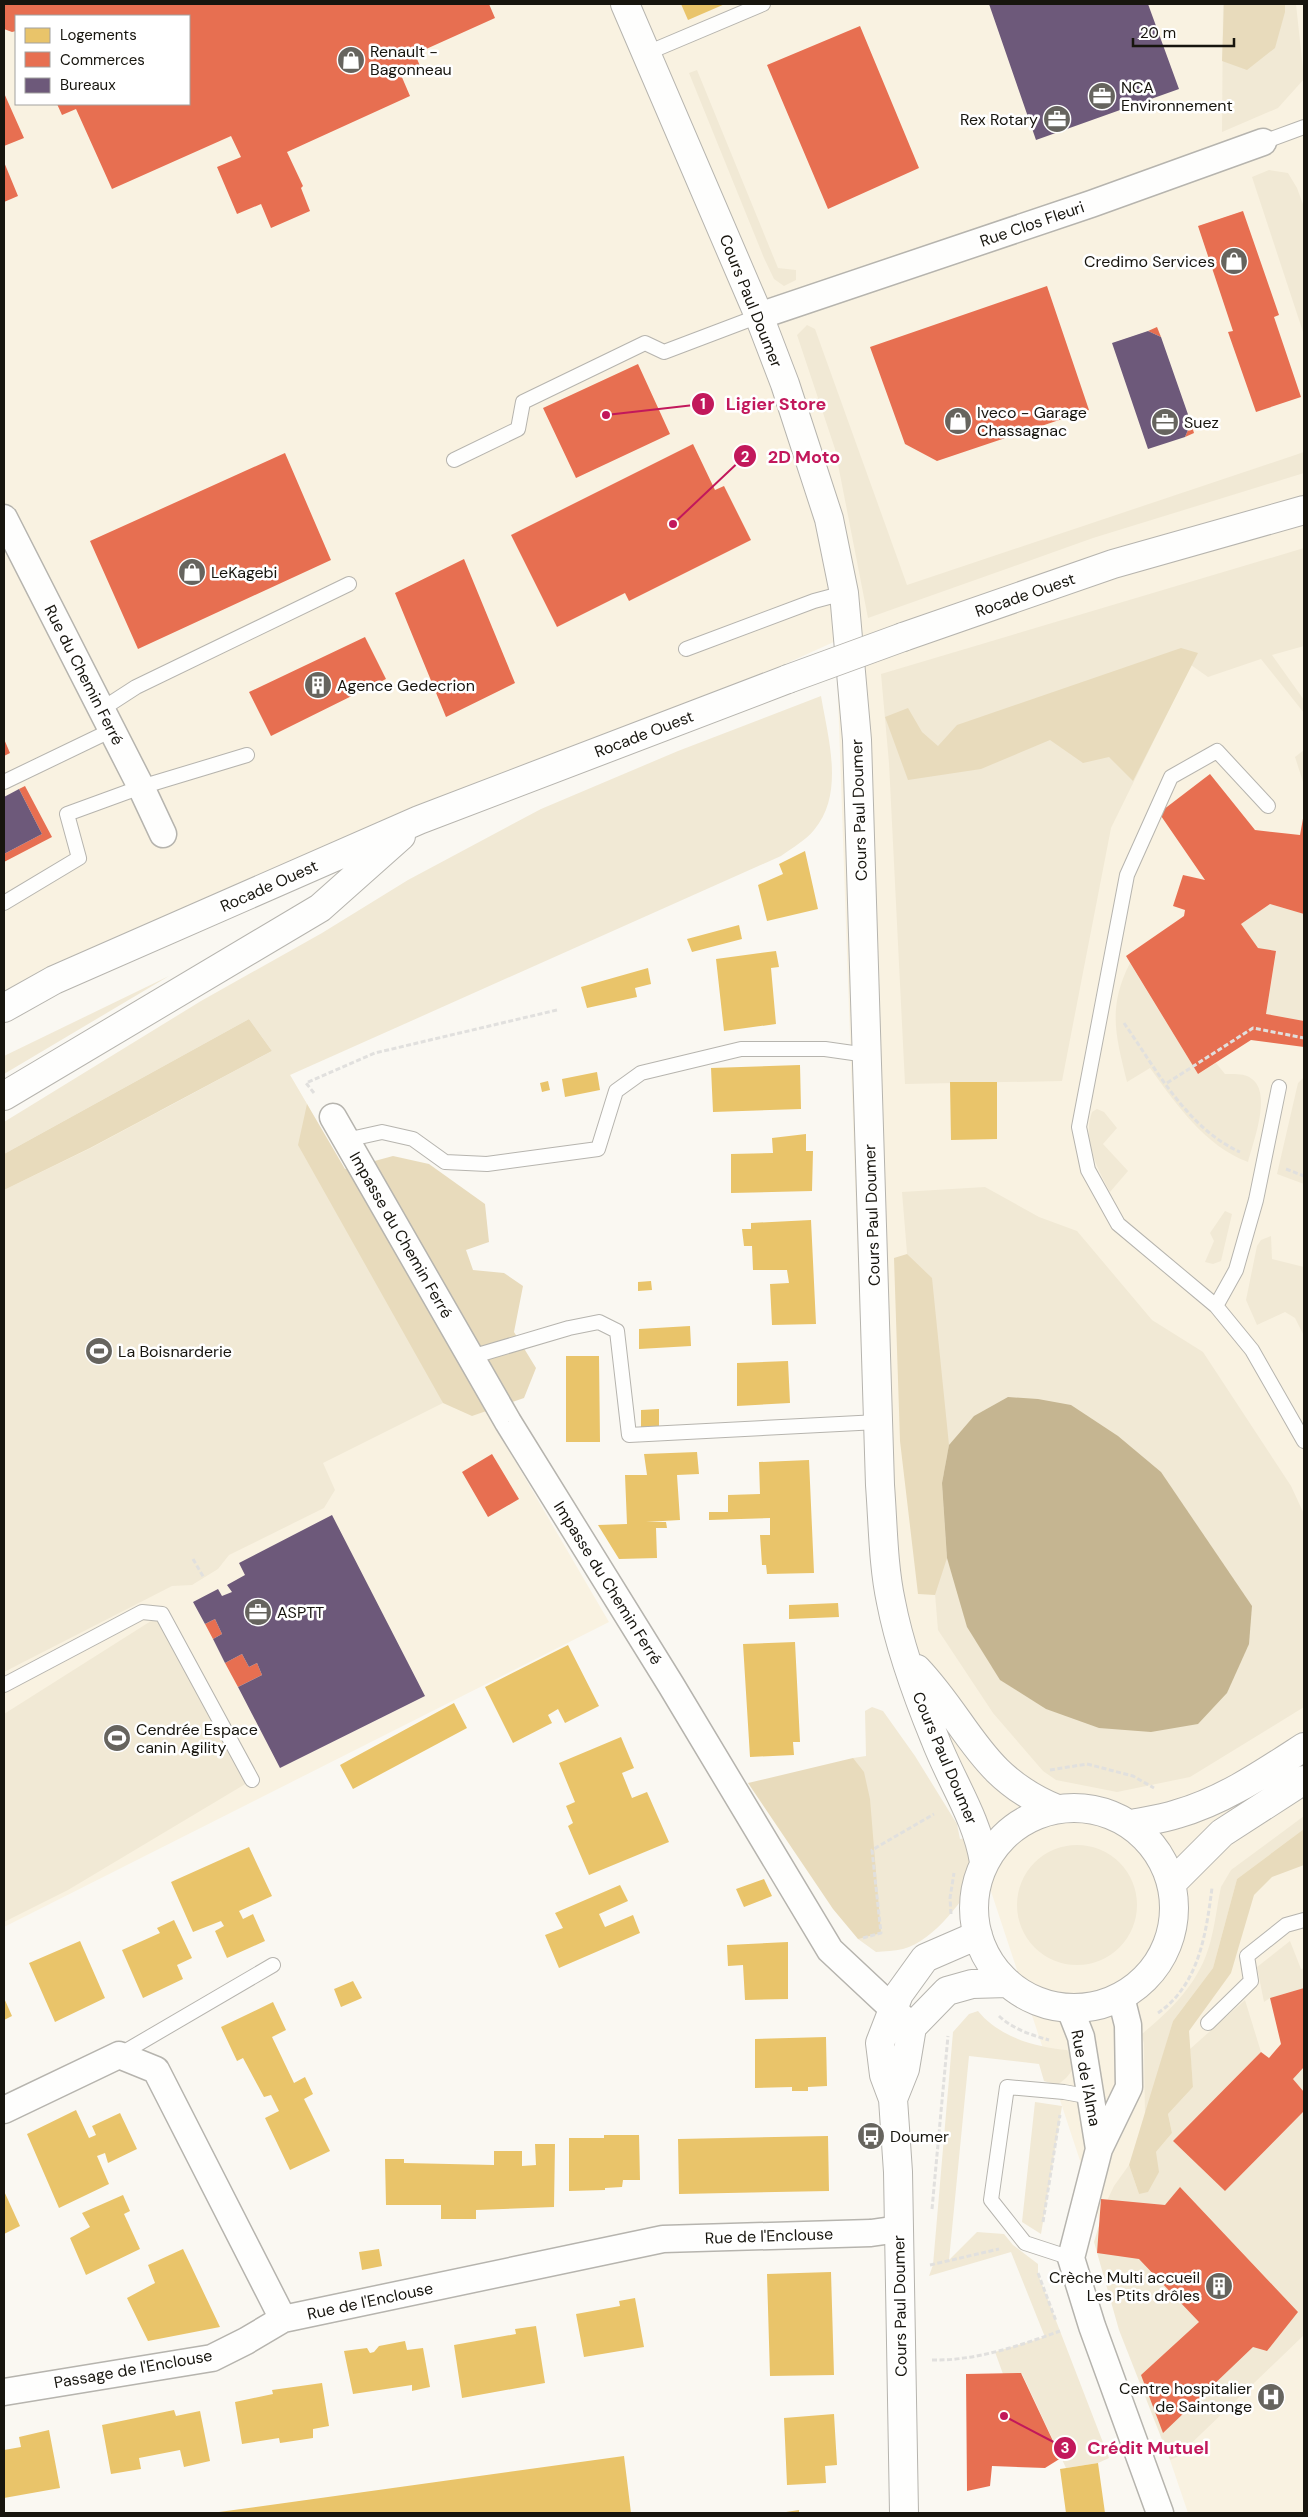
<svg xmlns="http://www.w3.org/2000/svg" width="1308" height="2517" font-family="'DM Sans',sans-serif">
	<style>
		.built { fill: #f9f2e1; fill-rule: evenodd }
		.green { fill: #f1e9d5 }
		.forest { fill: #e8dbbc }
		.water { fill: #c5b591 }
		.homes { fill: #e9c46a }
		.shops { fill: #e76f51 }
		.offices { fill: #6d597a }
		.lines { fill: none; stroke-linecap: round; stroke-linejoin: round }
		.lane-casing { stroke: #b6b4ae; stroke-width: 16 }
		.street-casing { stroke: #b6b4ae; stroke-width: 29 }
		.secondary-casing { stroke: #b6b4ae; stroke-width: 30 }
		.primary-casing { stroke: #b6b4ae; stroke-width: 30 }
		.path { stroke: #e1e0de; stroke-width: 3; stroke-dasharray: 5 2.5; stroke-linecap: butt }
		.lane { stroke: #fefefd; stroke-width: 14 }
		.street { stroke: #fefefd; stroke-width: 26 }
		.secondary { stroke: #fefefd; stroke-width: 28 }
		.primary { stroke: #fefefd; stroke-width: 28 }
		.primary-bridge-casing { stroke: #b6b4ae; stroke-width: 30; stroke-linecap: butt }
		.primary-bridge { stroke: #fefefd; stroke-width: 28 }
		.labels { text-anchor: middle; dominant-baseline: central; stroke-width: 5; stroke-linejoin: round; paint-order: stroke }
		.poi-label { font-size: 16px; fill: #17150e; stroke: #fff; text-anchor: start }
		.street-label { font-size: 16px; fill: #17150e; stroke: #fff }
		.leader { fill: none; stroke: #c2185b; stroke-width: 2 }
		.callout-dot { fill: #c2185b; stroke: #fff; stroke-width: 2 }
		.mark-label { font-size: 15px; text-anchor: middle; font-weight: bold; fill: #fff }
		.callout-label { font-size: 18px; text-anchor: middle; font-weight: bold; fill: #c2185b; stroke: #fff; stroke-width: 5; stroke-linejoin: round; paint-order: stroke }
	</style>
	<rect width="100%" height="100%" fill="#faf8f2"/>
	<path class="built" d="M4 4H1304V2513H1188L1170 2460 1177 2454 895 1601 864 1435 836 641 4 1018ZM16 16H189V104H16Z
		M290 1075 609 1622 4 1927V1154Z"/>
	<path class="green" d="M1223 4H1296L1304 79 1278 108 1222 132Z
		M697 70 778 268 796 270V280L784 286 774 279 764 258 689 73Z
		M1269 170 1288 173 1297 188 1304 207V335L1252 177Z
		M807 325 815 329 907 585 1304 452V473L1093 538 868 618 835 449 797 335Z
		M1304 548V646L1272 655 1304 700V713L1261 659 1208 677 1191 665 1111 828 1062 1081 905 1084 889 763 881 674Z
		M821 696C828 738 845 793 814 830 806 840 792 848 781 856L290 1075 307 1104 443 1403 323 1463 335 1490 324 1508 229 1555 218 1569 192 1585 172 1586 4 1672V1190L91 1148 272 1051 249 1019 4 1154V1122L201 1001 322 933 408 880 541 809 678 751Z
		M1304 750V785L1295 757Z
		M1270 904 1304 914V1021L1266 1014 1276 952 1258 948 1241 924Z
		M1130 963 1198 1074 1216 1063 1225 1074C1234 1074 1245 1073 1252 1079 1272 1094 1253 1142 1248 1162 1205 1146 1176 1104 1150 1068L1127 1082C1116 1036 1107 1008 1130 963Z
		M169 976 4 1074V1056Z
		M1304 1077V1184L1277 1174 1298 1083Z
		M1097 1109 1104 1112 1117 1128 1103 1144 1128 1171 1110 1192C1097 1168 1082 1139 1092 1112Z
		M985 1187 1039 1217 1077 1231 1152 1320 1203 1352 1291 1486 1304 1514V1707L1190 1777 1117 1792 1056 1780 1043 1771 993 1713 938 1630 902 1192Z
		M1225 1211 1232 1214 1221 1261 1213 1264 1205 1262 1214 1241 1210 1233Z
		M1271 1236 1272 1259 1304 1267V1336L1295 1318 1285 1312 1257 1325 1246 1300 1257 1246 1261 1240Z
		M162 1614 252 1780 68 1890 4 1922V1714Z
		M872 1707 883 1711 915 1756 957 1824 960 1839 972 1837 981 1871C964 1898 936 1940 903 1949 894 1951 885 1951 876 1952L858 1939 853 1758 866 1756 865 1711Z
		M1304 1816V1829L1237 1879 1213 1968 1173 2021 1145 2117 1144 2044 1142 2034C1167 2013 1192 1990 1205 1958 1214 1937 1216 1910 1221 1887L1231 1870Z
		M1017 1905a60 60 0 1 1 120 0a60 60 0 1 1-120 0Z
		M1290 1941 1301 1969 1304 1968V1988L1270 1998 1264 2002 1257 1967Z
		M1245 2000 1261 2052 1173 2141 1225 2191 1304 2111V2335L1177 2457 1170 2460 1119 2330 1094 2242 1105 2205 1114 2186 1129 2165 1139 2194 1156 2152 1172 2133 1168 2114 1193 2087 1190 2049Z
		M978 2011C999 2037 1035 2047 1067 2050 1079 2065 1071 2076 1057 2085L1044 2081 1039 2064 969 2056 949 2260 977 2232 1004 2234 1013 2245 1038 2264V2274L1109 2458 1098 2463 1066 2468 1022 2374H1003L995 2352 1045 2337 1011 2252 929 2276 933 2265 953 2032 969 2014Z
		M1304 2067V2092L1293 2079Z
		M1035 2102 1062 2106 1041 2234 1022 2222Z"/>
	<path class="forest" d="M1224 4H1285V12L1275 48 1247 70 1222 61Z
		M1181 648 1198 653 1133 781 1109 757 1083 763 1050 740 981 769 908 780 885 717 908 708 922 732 938 746 957 725Z
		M249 1019 272 1051 90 1148 4 1190V1154Z
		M307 1104 345 1169 393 1156 429 1164 485 1204 489 1242 466 1250 473 1270 504 1273 523 1286 514 1332 536 1368 524 1398 472 1416 443 1403 298 1145Z
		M907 1254 932 1278 949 1445 942 1483 947 1558 935 1595 918 1594 900 1441 894 1258Z
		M853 1758 864 1772 870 1799 881 1933 858 1939 833 1909 748 1783Z
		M1304 1829V1865L1272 1877 1254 1895 1231 1973 1189 2031 1193 2087 1168 2114 1172 2133 1156 2152 1159 2172 1148 2192 1139 2194 1129 2165 1173 2021 1213 1968 1237 1879Z"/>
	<path class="water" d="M1008 1397 1038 1399 1071 1405 1118 1436 1161 1472 1252 1606 1249 1644 1227 1693 1198 1724 1151 1732 1099 1728 1046 1709 1000 1680 967 1627 947 1558 942 1483 949 1445 974 1416Z"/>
	<path class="homes" d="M681 4H725L688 20Z
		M805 851 818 909 767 921 758 885 783 874 779 864Z
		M739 925 742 939 692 952 687 939Z
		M776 951 779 967 771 968 776 1024 724 1031 716 959Z
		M648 968 651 984 635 988 637 997 587 1008 581 987Z
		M800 1065 801 1109 713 1112 711 1068Z
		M597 1072 600 1090 565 1097 562 1079Z
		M548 1081 550 1090 542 1092 540 1083Z
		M950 1082H997V1139L951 1140Z
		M806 1134V1151H813L812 1191 731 1193V1154L773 1153 772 1138Z
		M811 1220 816 1324 772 1325 770 1284 789 1283 787 1270H753L752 1246H744L742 1229H751V1223Z
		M651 1281 652 1290 638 1291V1282Z
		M690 1326 691 1346 639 1349V1329Z
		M566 1356H599L600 1442H566Z
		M788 1361 790 1403 737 1406V1363Z
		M659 1409V1428H641V1410Z
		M697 1452 699 1474 677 1475 680 1520 646 1522H666L667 1528H656L657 1558 619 1559 598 1525 627 1524 625 1475H647L644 1454Z
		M809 1460 814 1573 767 1574 766 1565H762L760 1535H770V1518L709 1520V1512H728V1495L760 1494 759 1462Z
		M838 1603 839 1617 789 1619V1605Z
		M795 1642 800 1742H793L794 1755 750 1757 743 1644Z
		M568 1645 599 1706 565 1723 558 1709 548 1715 552 1723 513 1743 485 1687Z
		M454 1703 467 1728 353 1789 340 1765Z
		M621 1737 634 1768 622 1773 632 1798 647 1792 669 1842 589 1875 568 1826 573 1823 566 1806 575 1802 559 1763Z
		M249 1847 272 1896 239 1911 243 1919 253 1914 265 1941 227 1958 215 1931 224 1926 221 1921 193 1932 171 1882Z
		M764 1879 772 1896 744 1907 736 1889Z
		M620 1885 628 1901 599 1914 605 1927 633 1915 640 1933 559 1968 545 1935 563 1928 555 1913Z
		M174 1920 192 1958 177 1965 183 1979 143 1998 122 1950 160 1933 157 1928Z
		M80 1941 105 1998 55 2022 29 1963Z
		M788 1942V1999L745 2000 743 1965 728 1966 727 1945Z
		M353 1981 362 1998 341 2007 334 1989Z
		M4 1998 12 2016 4 2020Z
		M273 2002 286 2030 272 2037 294 2083 305 2077 313 2094 304 2099 330 2151 290 2170 265 2118 279 2111 271 2095 264 2097 243 2058 237 2061 221 2027Z
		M826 2037 827 2086 808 2087V2091H792V2087L755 2088V2039Z
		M76 2110 89 2138 96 2135 92 2126 120 2113 137 2149 108 2163 105 2153 97 2156 109 2184 59 2208 27 2134Z
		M604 2135H639L640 2180H623L622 2187 605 2188V2190L569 2191V2138H604Z
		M828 2136 829 2191 679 2194 678 2139Z
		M535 2144H555L554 2207 476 2210V2219H441V2205H386L385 2159H404V2163L494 2165V2151H522V2166L536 2165Z
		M4 2191 20 2226 4 2234Z
		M123 2195 130 2211 124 2214 140 2249 86 2275 70 2238 90 2227 82 2213Z
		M183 2249 220 2327 148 2341 127 2298 155 2283 148 2265Z
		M379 2249 382 2266 362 2270 359 2252Z
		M831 2272 834 2375 770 2376 767 2274Z
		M635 2298 644 2347 584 2357 576 2314 620 2306 619 2301Z
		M536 2326 545 2383 462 2398 454 2345 516 2334 515 2329Z
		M405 2341 407 2350 423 2348 430 2387 412 2391V2385L353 2394 344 2351 367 2348 370 2353 374 2352 379 2346Z
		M322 2383 329 2426 313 2429V2438L280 2443 279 2438 242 2444 235 2402 273 2394 272 2390Z
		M174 2410 176 2416 200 2411 210 2461 184 2467 180 2450 139 2458 141 2469 111 2474 102 2425Z
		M834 2414 837 2465 825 2466 826 2483 787 2485 784 2418Z
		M49 2430 60 2488 4 2498V2450L21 2447 19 2437Z
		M624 2456 631 2513H219V2512Z
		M1098 2463 1105 2513H1066L1060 2469Z
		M799 2510V2513H786V2512Z"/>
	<path class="shops" d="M4 4H489L495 18 415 54 420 66 401 75 410 96 287 152 303 186 301 188 310 211 271 228 261 204 237 214 217 167 241 157 231 136 112 189 76 109 62 115 57 104H189V16H16V31L12 32 4 29Z
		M860 26 919 168 828 209 767 65Z
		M4 93 24 138 4 146Z
		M4 162 18 196 4 202Z
		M1243 211 1279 315 1274 317 1301 397 1256 412 1228 332 1233 331 1198 226Z
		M1047 286 1089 410 937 461 905 444 870 347Z
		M1157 327 1161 337 1148 331Z
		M638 364 670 434 576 478 543 408Z
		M1191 423 1194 433 1185 437Z
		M693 444 715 490 724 486 751 540 629 601 625 593 557 627 511 535Z
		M285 453 331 560 138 649 90 541Z
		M464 559 515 683 446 717 395 593Z
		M365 637 386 679 271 736 249 692Z
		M4 739 10 753 4 756Z
		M1210 774 1255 830 1300 835 1304 813V914L1270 904 1241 924 1258 948 1276 951 1266 1014 1304 1021V1047L1251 1040 1198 1074 1126 956 1184 916 1185 910 1173 906 1183 875 1205 880 1159 813Z
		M25 786 52 837 4 862V854L42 834 19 789Z
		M492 1454 519 1499 488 1517 462 1472Z
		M215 1619 222 1634 213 1639 205 1624Z
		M242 1654 249 1667 257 1663 262 1675 238 1687 225 1663Z
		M1304 1988V2067L1293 2079 1304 2092V2111L1225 2191 1173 2141 1261 2052 1269 2058 1281 2044 1270 1998Z
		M1180 2187 1298 2312 1267 2351 1253 2347 1163 2433 1141 2375 1199 2322 1139 2259 1097 2253 1101 2199 1165 2205Z
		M1021 2373 1061 2458 1045 2468 992 2466 990 2486 967 2491 966 2374Z"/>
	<path class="offices" d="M989 4H1148L1179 89 1036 140Z
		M1148 331 1161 337 1191 423 1185 437 1148 449 1112 343Z
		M19 789 42 834 4 854V797Z
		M332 1515 425 1696 280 1768 238 1687 262 1675 257 1663 249 1667 242 1654 225 1663 213 1639 222 1634 215 1619 205 1624 193 1602 218 1589 222 1596 232 1592 227 1585 245 1575 239 1563Z"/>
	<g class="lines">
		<g class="lane-casing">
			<path id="lane" d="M647 53 763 4
				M1263 142 1304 127
				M454 460 518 429 523 402 645 343 664 352 759 316
				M686 649 814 601 844 593
				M102 709 136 687 349 584
				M4 782 112 730
				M1268 806 1217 751 1171 777 1127 875 1079 1127 1088 1170 1118 1224 1216 1306 1252 1350 1304 1441
				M4 903 79 858 67 814 141 787 247 755
				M346 1140 382 1132 413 1139 445 1162 487 1164 598 1149 616 1091 641 1073 741 1049H825L867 1055
				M1216 1306 1236 1270 1256 1200 1279 1087
				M471 1357 569 1328 599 1322 617 1331 629 1435 878 1422
				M4 1685 142 1612 162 1614 252 1780
				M1208 2023 1251 1981 1247 1956 1286 1925 1304 1920
				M119 2055 273 1965
				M1071 2258 1025 2243 991 2200 1007 2087 1064 2092 1091 2097"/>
		</g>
		<g class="street-casing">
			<path id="street" d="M759 316 1091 204 1263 142
				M4 518 141 787 163 834
				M333 1117 508 1422 671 1685 830 1950 908 2023
				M1121 1997 1128 2025 1129 2087 1099 2149 1071 2258 1092 2326 1160 2513
				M1070 2009 1081 2037 1099 2149
				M4 2110 119 2055 156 2070 283 2319
				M4 2392 212 2358 246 2341 283 2319 663 2239 871 2233 899 2229"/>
		</g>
		<g class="secondary-casing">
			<path id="secondary" d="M625 4 759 316 785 384 829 519 844 593 857 740 880 1485C883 1524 883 1565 891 1602 900 1649 917 1695 935 1739 951 1781 977 1818 984 1862
				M917 1669C969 1724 979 1777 1057 1809
				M974 1908a100 100 0 1 1 200 0a100 100 0 1 1-200 0Z
				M1131 1824C1146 1821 1162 1819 1177 1814 1223 1801 1264 1773 1304 1747
				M1172 1883 1222 1833 1304 1780
				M893 2099 905 2069 912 2027 947 1991 972 1984 1008 1983
				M904 2513 898 2172 893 2099 884 2075 880 2043 899 1994 925 1958 978 1935"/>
		</g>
		<g class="primary-casing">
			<path id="primary" d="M903 637 1113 564 1304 510
				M4 1008 54 980 419 820 788 679
				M4 1096 320 908 401 836"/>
		</g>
		<path class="path" d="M1124 1023C1156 1069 1187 1128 1240 1152
			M1167 1083 1253 1028 1304 1038
			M314 1093 306 1083 375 1053 557 1010
			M1286 1169 1304 1176
			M193 1559 204 1578
			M1050 1770 1087 1764 1133 1776 1154 1788
			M951 1914 950 1898 954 1873
			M863 1938 881 1933 872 1850 934 1814
			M1158 2013C1199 1985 1206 1934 1212 1888
			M999 2016C1013 2029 1031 2035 1049 2040
			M932 2209 948 2036
			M1043 2222 1060 2115
			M930 2265 999 2249
			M1038 2273 1056 2321
			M932 2360C975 2361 1019 2346 1060 2331"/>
		<use href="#lane" class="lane"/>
		<use href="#street" class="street"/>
		<use href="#secondary" class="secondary"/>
		<use href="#primary" class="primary"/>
		<g class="primary-bridge-casing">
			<path id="primary-bridge" d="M788 679 903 637"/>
		</g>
		<use href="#primary-bridge" class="primary-bridge"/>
	</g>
	<defs>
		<g id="shop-disc" transform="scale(1.4375)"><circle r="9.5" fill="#66645e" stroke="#fff"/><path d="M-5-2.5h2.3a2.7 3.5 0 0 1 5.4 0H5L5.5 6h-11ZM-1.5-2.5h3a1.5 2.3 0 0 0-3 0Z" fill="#fff"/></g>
		<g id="office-disc" transform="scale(1.4375)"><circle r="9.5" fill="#66645e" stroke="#fff"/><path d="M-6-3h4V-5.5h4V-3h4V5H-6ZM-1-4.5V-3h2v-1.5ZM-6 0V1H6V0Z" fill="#fff"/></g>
		<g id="building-disc" transform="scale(1.4375)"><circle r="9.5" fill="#66645e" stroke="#fff"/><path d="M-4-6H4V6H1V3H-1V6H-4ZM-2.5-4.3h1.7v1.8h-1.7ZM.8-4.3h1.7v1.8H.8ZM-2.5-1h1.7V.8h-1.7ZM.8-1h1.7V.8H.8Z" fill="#fff"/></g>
		<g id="stadium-disc" transform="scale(1.4375)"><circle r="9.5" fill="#66645e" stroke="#fff"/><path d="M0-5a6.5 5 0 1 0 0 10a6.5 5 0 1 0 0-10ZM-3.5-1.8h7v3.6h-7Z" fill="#fff"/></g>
		<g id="bus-disc" transform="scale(1.4375)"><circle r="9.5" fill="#66645e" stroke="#fff"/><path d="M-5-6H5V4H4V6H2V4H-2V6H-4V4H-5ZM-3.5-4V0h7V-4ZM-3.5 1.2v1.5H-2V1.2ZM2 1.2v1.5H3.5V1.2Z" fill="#fff"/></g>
		<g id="hospital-disc" transform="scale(1.4375)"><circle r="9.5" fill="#66645e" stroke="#fff"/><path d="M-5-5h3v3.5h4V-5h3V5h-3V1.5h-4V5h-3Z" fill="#fff"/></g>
	</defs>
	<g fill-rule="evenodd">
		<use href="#shop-disc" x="351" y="60"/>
		<use href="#office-disc" x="1102" y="96"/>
		<use href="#office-disc" x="1057" y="119"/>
		<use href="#shop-disc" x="1234" y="261"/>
		<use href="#shop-disc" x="958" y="421"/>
		<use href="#office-disc" x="1165" y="422"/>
		<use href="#shop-disc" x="192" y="572"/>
		<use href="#building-disc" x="318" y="685"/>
		<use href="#stadium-disc" x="99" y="1351"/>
		<use href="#office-disc" x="258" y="1612"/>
		<use href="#stadium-disc" x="117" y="1738"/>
		<use href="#bus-disc" x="871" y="2136"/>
		<use href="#building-disc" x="1219" y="2286"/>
		<use href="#hospital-disc" x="1271" y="2397"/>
	</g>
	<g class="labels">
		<g class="poi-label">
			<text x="370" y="51">Renault -<tspan x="370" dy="18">Bagonneau</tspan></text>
			<text x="1121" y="87">NCA<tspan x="1121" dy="18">Environnement</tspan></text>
			<text x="1038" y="119" text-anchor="end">Rex Rotary</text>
			<text x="1215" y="261" text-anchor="end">Credimo Services</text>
			<text x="977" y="412">Iveco - Garage<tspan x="977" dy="18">Chassagnac</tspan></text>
			<text x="1184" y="422">Suez</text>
			<text x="211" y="572">LeKagebi</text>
			<text x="337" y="685">Agence Gedecrion</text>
			<text x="118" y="1351">La Boisnarderie</text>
			<text x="277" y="1612">ASPTT</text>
			<text x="136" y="1729">Cendrée Espace<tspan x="136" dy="18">canin Agility</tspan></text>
			<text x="890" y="2136">Doumer</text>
			<text x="1200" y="2277" text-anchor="end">Crèche Multi accueil<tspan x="1200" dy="18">Les Ptits drôles</tspan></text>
			<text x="1252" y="2388" text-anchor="end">Centre hospitalier<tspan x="1252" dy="18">de Saintonge</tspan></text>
		</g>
		<g class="street-label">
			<text transform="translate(1032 224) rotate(-19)">Rue Clos Fleuri</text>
			<text transform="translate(751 301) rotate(68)">Cours Paul Doumer</text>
			<text transform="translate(1025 595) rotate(-19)">Rocade Ouest</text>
			<text transform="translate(84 675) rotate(63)">Rue du Chemin Ferré</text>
			<text transform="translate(644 734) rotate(-21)">Rocade Ouest</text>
			<text transform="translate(859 810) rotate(-92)">Cours Paul Doumer</text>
			<text transform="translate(269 886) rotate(-24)">Rocade Ouest</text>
			<text transform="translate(872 1215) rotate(-92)">Cours Paul Doumer</text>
			<text transform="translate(401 1235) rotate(60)">Impasse du Chemin Ferré</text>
			<text transform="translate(608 1583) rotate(58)">Impasse du Chemin Ferré</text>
			<text transform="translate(945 1758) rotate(67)">Cours Paul Doumer</text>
			<text transform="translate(1086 2078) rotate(79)">Rue de l'Alma</text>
			<text transform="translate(769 2236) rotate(-2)">Rue de l'Enclouse</text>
			<text transform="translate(370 2301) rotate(-12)">Rue de l'Enclouse</text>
			<text transform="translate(900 2306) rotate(-91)">Cours Paul Doumer</text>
			<text transform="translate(133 2369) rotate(-10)">Passage de l'Enclouse</text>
		</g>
	</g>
	<path class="leader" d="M606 415L703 404M673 524L745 456M1004 2416L1065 2448"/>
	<g class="callout-dot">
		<circle cx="606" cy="415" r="5"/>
		<circle cx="673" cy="524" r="5"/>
		<circle cx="1004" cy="2416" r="5"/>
		<circle cx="703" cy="404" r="12"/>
		<circle cx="745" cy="456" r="12"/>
		<circle cx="1065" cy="2448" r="12"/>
	</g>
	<g class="mark-label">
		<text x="703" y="409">1</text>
		<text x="745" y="462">2</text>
		<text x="1065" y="2453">3</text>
	</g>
	<g class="callout-label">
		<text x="776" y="410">Ligier Store</text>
		<text x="804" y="463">2D Moto</text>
		<text x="1148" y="2454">Crédit Mutuel</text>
	</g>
	<rect width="1308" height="2517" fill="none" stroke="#17150e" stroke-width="10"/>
	<rect x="15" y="15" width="175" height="90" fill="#ffffff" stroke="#a2a19f"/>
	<rect x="25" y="28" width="25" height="15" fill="#e9c46a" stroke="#a2a19f"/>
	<text x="60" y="40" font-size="15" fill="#17150e">Logements</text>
	<rect x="25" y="52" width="25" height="15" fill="#e76f51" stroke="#a2a19f"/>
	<text x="60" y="65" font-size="15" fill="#17150e">Commerces</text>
	<rect x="25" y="78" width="25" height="15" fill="#6d597a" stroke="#a2a19f"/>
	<text x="60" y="90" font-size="15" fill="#17150e">Bureaux</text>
	<path d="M1133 38v8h101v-8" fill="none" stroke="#17150e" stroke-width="2.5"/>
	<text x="1140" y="38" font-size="15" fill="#17150e" stroke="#ffffff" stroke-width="4" paint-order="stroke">20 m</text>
</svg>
